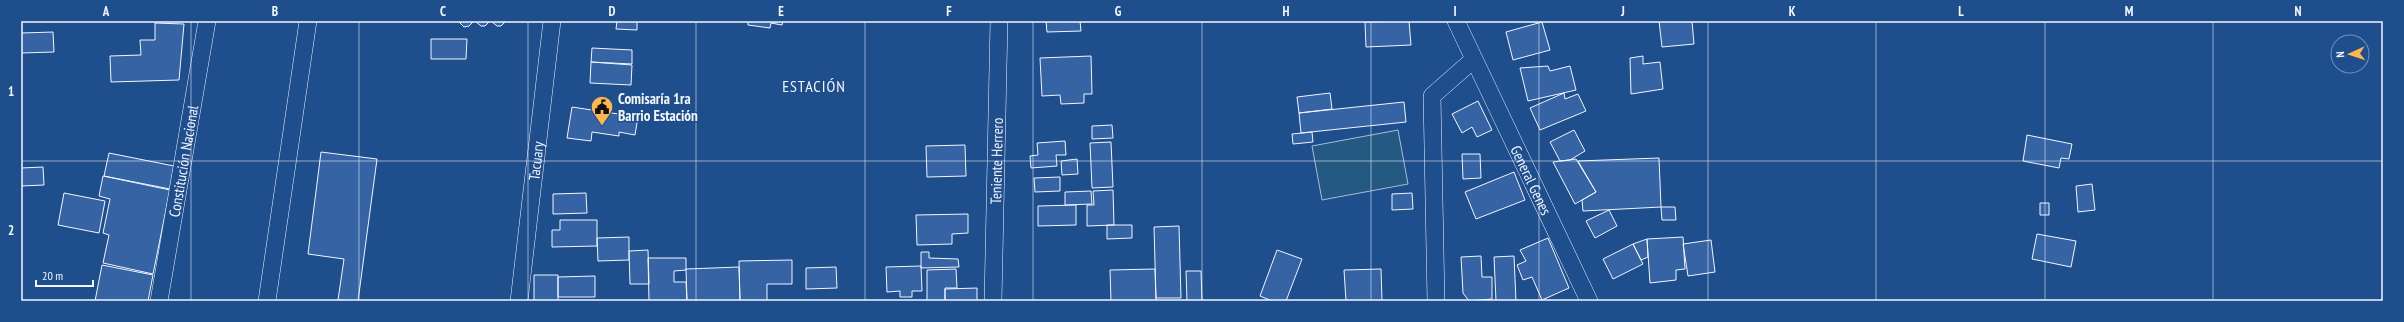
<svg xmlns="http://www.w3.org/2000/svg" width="2404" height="322" font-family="'PT Sans Narrow',sans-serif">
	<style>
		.green { fill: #245a82; stroke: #a8bbd7 }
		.building { fill: #3563a3; stroke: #f2f6ff }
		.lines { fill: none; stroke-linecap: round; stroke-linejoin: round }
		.minor-casing { stroke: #f2f6ff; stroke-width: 18 }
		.minor { stroke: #1f4e8c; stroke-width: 17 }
		.grid { fill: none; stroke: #f2f6ff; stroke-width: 1; stroke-opacity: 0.55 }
		.labels { text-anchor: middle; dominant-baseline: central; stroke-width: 3; stroke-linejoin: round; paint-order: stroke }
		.poi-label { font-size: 15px; font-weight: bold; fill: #f2f6ff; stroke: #1f4e8c; text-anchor: start }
		.street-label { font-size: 15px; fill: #f2f6ff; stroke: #1f4e8c }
		.neighbourhood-label { font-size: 16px; letter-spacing: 1px; fill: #f2f6ff; stroke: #1f4e8c }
		.neatline { fill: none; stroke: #f2f6ff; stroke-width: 1.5 }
		.grid-label { font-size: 13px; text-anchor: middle; font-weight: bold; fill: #f2f6ff }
	</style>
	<rect width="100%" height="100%" fill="#1f4e8c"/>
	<path class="green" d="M1398 130 1408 184 1322 200 1312 146Z"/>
	<path class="building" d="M458 21H474L469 26 464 27Z
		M475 21H490L485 26H481Z
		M491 21H506L501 26H497Z
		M617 21H637V30L616 29Z
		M748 21H783L782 25 771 23 770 28 748 25Z
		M1046 21H1080L1081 31 1047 32Z
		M1409 21 1411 45 1366 47 1365 22Z
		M1659 21H1692L1694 44 1662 47Z
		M1542 22 1550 50 1513 60 1506 32Z
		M155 23 184 24 179 80 111 82 110 56 141 55 140 40H155Z
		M53 32 54 52 21 53V33Z
		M431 39H467L466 59H431Z
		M592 48 632 50V64L591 62Z
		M1091 56 1092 94H1084V103L1061 104 1060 95 1042 96 1040 58Z
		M1643 56V64L1660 62 1663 89 1631 94 1630 58Z
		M591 62 632 65 631 85 590 83Z
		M1548 66 1550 71 1570 66 1576 90 1528 101 1520 68Z
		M1330 93 1332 109 1299 113 1297 97Z
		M1564 93 1565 99 1578 94 1586 111 1540 130 1530 108Z
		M1478 101 1492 130 1477 137 1472 127 1462 133 1452 114Z
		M1404 102 1406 122 1301 133 1299 113Z
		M572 107 638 117 635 135 619 132V136L592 132 591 141 567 138Z
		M1112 125 1113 138 1092 139V126Z
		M1574 130 1585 151 1570 160 1560 161 1550 142Z
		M1312 132 1313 142 1293 144 1292 134Z
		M2027 135 2072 144 2069 159 2061 158 2059 168 2023 161Z
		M1065 141 1066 155H1056L1057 166 1031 168 1030 156 1038 155 1037 143Z
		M1111 142 1113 187 1092 188 1090 143Z
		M965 145 966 176 927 177 926 146Z
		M321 152 377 159 358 301 338 300 344 259 308 254Z
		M109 153 174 166 170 189 104 176Z
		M1462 154H1480L1481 178 1463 179Z
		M1659 158 1661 207 1583 211 1582 200 1596 192 1578 161Z
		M1077 159 1078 174 1062 175 1061 161Z
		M1576 159 1596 192 1575 204 1553 162Z
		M43 167 44 185 21 186V168Z
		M1514 172 1525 200 1476 219 1465 192Z
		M103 176 170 190 153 274 103 263 109 235 103 233 110 199 99 196Z
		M1060 177V191L1035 192 1034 178Z
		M2092 184 2095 210 2078 212 2076 186Z
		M1113 190 1114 225 1087 226V205H1094L1093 191Z
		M1091 191 1092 204 1065 205V192Z
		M64 193 105 201 99 233 58 225Z
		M586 193 587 213 553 214V194Z
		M1412 193 1413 209 1392 210V194Z
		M2040 203H2049V215H2040Z
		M1076 205V225L1038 226V206Z
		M1661 207H1675L1676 220H1662Z
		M1609 210 1617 226 1595 238 1586 221Z
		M968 214V233L952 234V244L917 245 916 215Z
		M560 220H597V246L552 247V230H560Z
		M1107 225H1132V238L1107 239Z
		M1179 226 1181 298H1156L1154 227Z
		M2037 234 2076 241 2071 267 2032 259Z
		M629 237V260L598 261 597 238Z
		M1683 237 1685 269 1676 270V280L1650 283 1647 239Z
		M1548 238 1569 288 1542 300 1532 277 1523 280 1517 265 1526 261 1520 250Z
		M1647 239 1648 257 1641 260 1633 244Z
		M1711 240 1715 272 1688 276 1683 244Z
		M1633 244 1643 264 1613 279 1603 259Z
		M648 250 649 284H630L629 251Z
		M1277 250 1302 259 1286 301H1272L1260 296Z
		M921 252H929V258L958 259 959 267 921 268Z
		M1481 256 1482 277H1492V299L1469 301 1463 293 1461 257Z
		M1514 256 1516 301H1496L1494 257Z
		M648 258H686V270L674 271V282H686L687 301H649Z
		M792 260V284H767V301H740L739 261Z
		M102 265 153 275 148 301H95Z
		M921 266 922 291H912V297H900V291L887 292 886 267Z
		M739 267 740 301H687L686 269Z
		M836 267 837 288 806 289V268Z
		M956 269 957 288H945V301H927V270Z
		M1155 269 1156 301H1111L1110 270Z
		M1381 269 1382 301H1346L1344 270Z
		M1186 271H1201L1202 301H1187Z
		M534 275H558V301H534Z
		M595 276V297H558V277Z
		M977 288V301H945V289Z"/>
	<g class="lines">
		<g class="minor-casing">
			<g id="minor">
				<path id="s1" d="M1456 21 1589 301"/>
				<path id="s2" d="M159 301 207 21"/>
				<path d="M267 301 308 21"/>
				<path id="s3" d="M519 301 552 21"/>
				<path id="s4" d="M993 301 999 21"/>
				<path d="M1436 301 1432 96 1473 60"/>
			</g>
		</g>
		<use href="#minor" class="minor"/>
	</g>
	<path class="grid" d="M191 21V301M359 21V301M528 21V301M696 21V301M865 21V301M1033 21V301M1202 21V301M1371 21V301M1539 21V301M1708 21V301M1876 21V301M2045 21V301M2213 21V301M21 161H2383"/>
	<defs>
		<g id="civic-pin" transform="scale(1.15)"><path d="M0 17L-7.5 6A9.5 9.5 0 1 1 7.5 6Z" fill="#ffb74d" stroke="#1f4e8c"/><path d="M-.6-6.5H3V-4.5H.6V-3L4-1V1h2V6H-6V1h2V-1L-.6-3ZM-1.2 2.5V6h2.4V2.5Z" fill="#111"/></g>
	</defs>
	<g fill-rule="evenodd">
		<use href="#civic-pin" x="602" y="107"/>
	</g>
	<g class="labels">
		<g class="poi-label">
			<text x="618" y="98">Comisaría 1ra<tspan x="618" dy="17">Barrio Estación</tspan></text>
		</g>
		<g class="street-label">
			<text stroke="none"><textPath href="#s2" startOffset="142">Constitución Nacional</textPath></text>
			<text stroke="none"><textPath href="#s3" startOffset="141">Tacuary</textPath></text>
			<text stroke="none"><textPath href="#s4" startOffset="140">Teniente Herrero</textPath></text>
			<text stroke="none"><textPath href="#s1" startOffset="176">General Genes</textPath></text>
		</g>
		<g class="neighbourhood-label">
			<text x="814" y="86">ESTACIÓN</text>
		</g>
	</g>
	<rect width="2404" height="322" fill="none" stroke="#1f4e8c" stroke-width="44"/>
	<g transform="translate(2350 54) rotate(267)"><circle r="19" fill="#1f4e8c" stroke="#7391ba"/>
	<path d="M0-3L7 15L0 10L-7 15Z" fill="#ffb74d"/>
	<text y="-6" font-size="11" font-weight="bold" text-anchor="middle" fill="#f2f6ff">N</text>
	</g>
	<path d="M36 280v6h57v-6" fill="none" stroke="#f2f6ff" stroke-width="2"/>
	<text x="42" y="280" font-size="12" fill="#f2f6ff" stroke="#1f4e8c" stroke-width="3" paint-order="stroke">20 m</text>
	<rect x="22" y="22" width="2360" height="278" class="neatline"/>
	<g class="grid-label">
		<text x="106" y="16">A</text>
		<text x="275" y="16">B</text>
		<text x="443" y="16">C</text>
		<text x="612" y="16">D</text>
		<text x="781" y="16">E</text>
		<text x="949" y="16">F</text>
		<text x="1118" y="16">G</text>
		<text x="1286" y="16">H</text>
		<text x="1455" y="16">I</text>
		<text x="1623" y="16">J</text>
		<text x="1792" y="16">K</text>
		<text x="1961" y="16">L</text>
		<text x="2129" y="16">M</text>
		<text x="2298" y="16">N</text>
		<text x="11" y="96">1</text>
		<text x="11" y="235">2</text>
	</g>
</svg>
